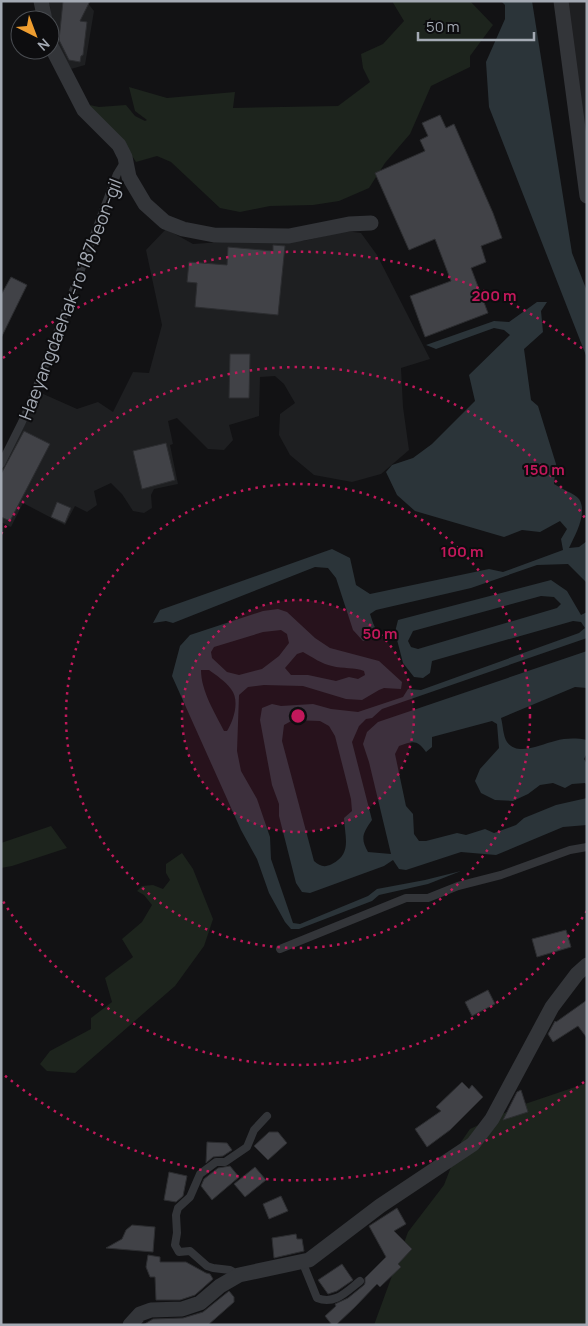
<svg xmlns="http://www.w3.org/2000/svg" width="588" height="1326" font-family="Manrope,sans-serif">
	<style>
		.built { fill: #1e1f21 }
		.green { fill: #1d241d }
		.water { fill: #2b3439; fill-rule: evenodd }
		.building { fill: #414247; stroke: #2c2d30 }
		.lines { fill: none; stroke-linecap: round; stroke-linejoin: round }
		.lane { stroke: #333539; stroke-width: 8 }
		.street { stroke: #333539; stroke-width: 15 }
		.ring { fill: none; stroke: #c2185b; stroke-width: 2.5; stroke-dasharray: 2.5 5 }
		.labels { text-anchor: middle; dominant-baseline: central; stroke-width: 4; stroke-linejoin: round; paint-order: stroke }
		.street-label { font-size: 18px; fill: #a4aab4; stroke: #0d0d0f }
		.centre { fill: #c2185b; stroke: #0d0d0f; stroke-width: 2.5 }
		.ring-label { font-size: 15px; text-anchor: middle; font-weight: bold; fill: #c2185b; stroke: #0d0d0f; stroke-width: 4; stroke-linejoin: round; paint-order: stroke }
	</style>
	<rect width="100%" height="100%" fill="#121214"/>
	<path class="built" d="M46 1H86L94 11 85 65 71 69 55 44 50 6Z
		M564 1H587V161Z
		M166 229 193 244 236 241H303L346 231 361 233 377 255 430 359 401 368 403 407 409 450 381 474 352 482 314 475 290 455 279 435 280 414 295 403 284 384 275 376 260 377 259 416 229 425 233 440 224 450 208 449 177 418 168 421 173 444 170 445 178 484 154 489 151 495 152 508 144 513 133 511 122 494 111 483 94 491 97 505 87 512 75 506 65 525 23 503 11 527 1 522V471L41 393 77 409 98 402 113 412 133 372 149 373 162 325 146 250Z"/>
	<path class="green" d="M392 1H470L493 25 470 56V67L431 86 410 134 385 163 369 188 339 201 313 205 270 206 240 212 220 208 171 162 157 156 136 162 127 148 85 104 99 107 126 105 135 116 145 121 147 120 135 111 129 87 167 98 235 92 233 108 338 106 370 82 363 68 361 54 383 44 404 21Z
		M51 826 67 848 12 866 1 868V843Z
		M182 853 193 869 213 919 204 946 175 986 75 1073 47 1071 40 1064 50 1051 91 1029V1018L112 1002 105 978 133 957 122 939 142 922 152 905 144 895 137 891 142 886 153 885 163 889 170 880 166 873V864Z
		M587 1083V1325H374L408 1232 444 1185 451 1167 465 1157 461 1142 470 1129 522 1105Z"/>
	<path class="water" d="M501 1H532L572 253 587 291V358L489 107 486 62 505 19V5Z
		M537 302H547L541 311 543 332 524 349 531 400 538 406 556 464 554 484C560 488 575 494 579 499 588 513 575 535 569 548L579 547 587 541V583L568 564 537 565 471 588 376 610 370 614 373 623 378 634 376 638 363 641 353 630 336 578 328 568 315 567 173 623 166 621 153 623 160 610 332 549 350 558 356 585 370 594 489 569 503 572 563 550 561 539 567 529 560 521 540 532 522 530 504 537 415 511 397 495 386 472 392 465 413 458 432 444 475 401 469 375 510 335 504 330 494 328 436 349 426 345 494 321 509 322Z
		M551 580 567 591 581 615 587 612V638L382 709 372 718 366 719 359 726 352 742 372 820C363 833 360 838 368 852L391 854 369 762 363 744 367 732 378 722 587 651V688L575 687 501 718C503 725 503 736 507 742 518 757 541 744 555 741 566 738 576 738 587 740V753L584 759 587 764V785L585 783 572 784 565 788 553 783 540 785 528 794 513 801 495 800 481 793 475 781 480 769 499 748 497 724 492 721 432 737V747L426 752C417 739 413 741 399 746L395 754 406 806 413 814 414 834 419 841H426L457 833 466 835 485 829 494 833 516 825 524 818 556 805 587 798V825L563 827 496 855 461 852 406 870 399 869 393 860 384 866 310 893 302 892 296 883 279 816V804L272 785 260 720 262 708 272 704 281 706 313 704 331 709 358 712 403 697 408 689 421 690 579 633 585 628 581 622 573 621 432 661 430 673 423 678 414 677 403 663 395 632 398 620ZM541 596 554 597 561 604 557 608 418 649 411 647 408 641 413 631ZM293 720 320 721 329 726 335 736 351 799 352 811 344 818C345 838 352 854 332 864 324 868 320 866 314 861L282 741 284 725Z
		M278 609 287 612 315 638 330 648 379 661 402 682 401 689 384 688 379 690 362 700 346 699 303 686 264 685 248 687 239 695 237 751 241 771 257 799 270 837 271 859 293 923 300 924 368 896 377 889 425 880 461 871 428 884 379 895 372 901 299 929H291L285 922 269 893 257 859 241 830 172 676 180 646 190 635 263 611ZM281 630 287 634 289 643 279 656 262 669 239 675 227 672 212 658 211 652 214 647 263 632ZM303 652C312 657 322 664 332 666 343 669 355 667 364 671L365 675 358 679 349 677 336 681 308 675H291L285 668 297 654ZM201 670H209C216 675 225 681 231 689 240 700 234 720 227 731H224C215 713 201 691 201 670Z"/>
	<path class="building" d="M63 1H90L80 21 87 22 83 55 81 56 80 62 69 60 59 40Z
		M440 115 446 128 454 124 493 213 502 238 481 246 486 262 471 268 488 313 425 337 410 296 451 281 435 239 409 250 375 173 425 151 420 140 428 136 422 123Z
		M273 245 285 246 278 315 195 307 197 283 187 282 189 262 227 265 228 247 273 251Z
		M11 277 27 285 1 338V295Z
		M230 354H250L249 398H229Z
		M24 431 50 444 10 521 1 517V474Z
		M166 443 175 480 142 489 133 451Z
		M57 502 71 508 65 523 51 517Z
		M566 930 571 947 537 957 532 939Z
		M488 990 495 1004 472 1016 465 1002Z
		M587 1000V1038L578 1026 553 1042 548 1034 555 1021 556 1022Z
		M462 1082 469 1089 472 1085 483 1097 450 1130 427 1147 415 1129 441 1111 436 1107Z
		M521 1090 528 1112 503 1120 517 1092Z
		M269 1132H278L287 1143 268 1160 254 1146Z
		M207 1142 227 1143 232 1150 223 1156 213 1157 206 1163Z
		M230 1166 239 1177 212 1200 201 1186 204 1179 218 1168Z
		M255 1167 266 1180 245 1197 234 1184Z
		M169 1172 187 1176 183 1196 176 1202 164 1200Z
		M281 1196 288 1211 269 1219 263 1204Z
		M397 1208 406 1224 394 1231 412 1249 398 1264 401 1267 380 1287 377 1284 355 1307 336 1325H332L325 1316 336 1306 335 1304 348 1298 364 1285 365 1283V1278L386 1257 369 1226Z
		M132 1225 155 1227 153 1252 106 1248 122 1239 126 1230Z
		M296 1234 297 1239H302L304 1251 274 1258 272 1238Z
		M148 1255 160 1257V1262H186L206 1273 210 1274 213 1279 195 1295 180 1300H156L155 1277H150L146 1267Z
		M342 1264 353 1280 337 1291 328 1294 318 1280Z
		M229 1291 234 1297V1302L208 1325H143L153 1319 183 1318 203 1312Z"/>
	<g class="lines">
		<path class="lane" d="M1 464 22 422 33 397 117 174 125 161
			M280 949 406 898H428L458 886 501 875 570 850 587 847
			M302 1261 317 1298C335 1305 346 1292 360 1281
			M239 1275 230 1270 213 1268 207 1266 190 1251 179 1252 175 1245 177 1233 176 1215 178 1208 190 1197 200 1174 216 1162H225L247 1147 254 1130 267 1116"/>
		<path class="street" d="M41 1 45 20
			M561 1 587 196
			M50 44 84 110 119 145 125 157 129 177 145 204 165 222 183 229 214 235 289 236 349 224 371 223
			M130 1325 140 1314 151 1310 182 1309 200 1303 220 1286 239 1275 309 1260 380 1206 473 1144 492 1119 552 1007 577 974 587 965"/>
	</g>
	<circle cx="298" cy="716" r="116" fill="#c2185b" fill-opacity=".12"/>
	<g class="ring">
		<circle cx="298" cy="716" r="116"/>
		<circle cx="298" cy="716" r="232"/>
		<path d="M587 911A348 348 0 0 1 1 898M1 534A348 348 0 0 1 587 521"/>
		<path d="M584 1082A464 464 0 0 1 3 1074M3 358A464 464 0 0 1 584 350"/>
	</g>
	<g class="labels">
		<g class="street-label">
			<text transform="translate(70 299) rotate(-69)">Haeyangdaehak-ro 187beon-gil</text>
		</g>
	</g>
	<circle cx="298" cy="716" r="8" class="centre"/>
	<g class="ring-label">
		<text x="494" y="301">200 m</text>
		<text x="544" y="475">150 m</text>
		<text x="462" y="557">100 m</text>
		<text x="380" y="639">50 m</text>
	</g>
	<rect width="588" height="1326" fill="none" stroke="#a4aab4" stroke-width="5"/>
	<g transform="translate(35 35) rotate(138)"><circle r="24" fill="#0d0d0f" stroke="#494c51"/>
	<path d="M0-4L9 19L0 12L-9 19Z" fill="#ee9d30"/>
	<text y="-8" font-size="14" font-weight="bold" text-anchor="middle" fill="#a4aab4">N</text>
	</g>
	<path d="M418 32v8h116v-8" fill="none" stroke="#a4aab4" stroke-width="2.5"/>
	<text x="426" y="32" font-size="15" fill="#a4aab4" stroke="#0d0d0f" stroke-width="4" paint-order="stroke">50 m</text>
</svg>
